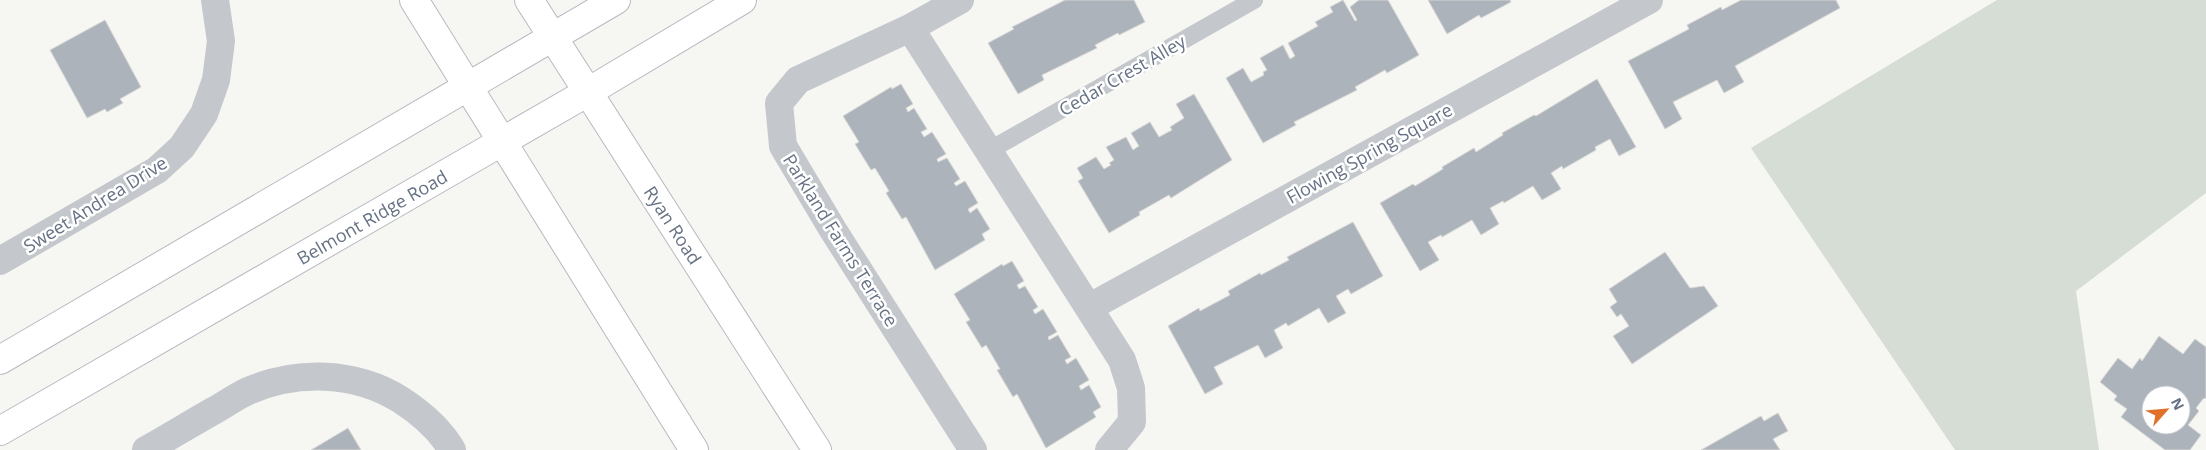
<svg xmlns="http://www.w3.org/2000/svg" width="2206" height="450" font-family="'Open Sans',sans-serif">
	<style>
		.green { fill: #d6ddd4 }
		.building { fill: #adb3ba; stroke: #d7d8d6; fill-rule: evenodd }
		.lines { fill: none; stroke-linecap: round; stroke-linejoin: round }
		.secondary-casing { stroke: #b6bac0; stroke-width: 30 }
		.service { stroke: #c4c7cb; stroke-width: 18 }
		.minor { stroke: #c4c7cb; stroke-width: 28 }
		.secondary { stroke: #fff; stroke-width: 28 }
		.labels { text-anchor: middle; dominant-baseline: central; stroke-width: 5; stroke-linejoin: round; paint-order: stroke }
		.street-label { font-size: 18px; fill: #667284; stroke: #fff }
	</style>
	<rect width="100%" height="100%" fill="#f6f6f3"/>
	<path class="green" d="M1997 0H2206V193L2076 291 2099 450H1955L1751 148Z"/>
	<path class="building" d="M1065 0H1134L1145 22 1119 35 1118 33 1095 45 1097 48 1042 75 1044 80 1018 94 988 43 1014 29 1012 27Z
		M1343 0 1355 21 1357 20 1350 7 1359 0H1388L1419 55 1387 73 1385 70 1355 87 1357 90 1294 122 1296 125 1263 143 1226 78 1243 68 1251 82 1264 75 1263 72 1267 70 1260 58 1283 45 1290 59 1295 56 1288 43 1318 26 1315 22 1333 12 1330 7Z
		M1428 0H1510L1511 2 1481 18 1479 15 1447 34Z
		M1741 0H1836L1840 8 1735 66 1744 82 1724 93 1717 80 1673 102 1682 119 1665 129 1628 61 1689 29 1687 25 1721 7 1722 10Z
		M105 20 141 87 120 99 123 103 107 112 105 109 87 118 50 50Z
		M1597 79 1636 147 1619 156 1610 139 1595 147 1596 150 1563 169 1562 166 1551 173 1561 189 1542 200 1533 186 1504 203 1503 201 1490 208 1499 224 1481 235 1472 220 1442 237 1441 235 1428 242 1439 260 1420 271 1380 203 1413 184 1415 186 1443 169 1442 167 1474 148 1476 152 1503 135 1502 133 1534 115 1536 116Z
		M901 84 913 104 906 108 908 112 914 108 927 129 921 132 924 137 932 132 946 154 937 159 938 162 947 158 960 179 954 183 956 186 965 181 978 203 968 209 970 213 977 208 990 229 982 234 985 240 935 270 906 217 902 219 886 193 889 191 875 168 871 170 855 144 859 142 843 116 891 87 892 89Z
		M1194 94 1232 160 1171 198 1169 195 1139 212 1140 215 1109 233 1078 181 1083 178 1077 168 1096 157 1104 169 1111 165 1109 163 1114 160 1106 147 1126 137 1133 150 1139 146 1131 133 1150 122 1159 137 1172 130 1170 127 1184 118 1176 104Z
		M1353 222 1383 276 1351 294 1348 289 1336 296 1346 313 1328 323 1319 308 1288 326 1286 323 1274 330 1283 348 1265 358 1258 345 1214 367 1223 384 1205 394 1168 326 1199 308 1200 311 1230 295 1228 291 1260 273 1261 275 1289 260 1287 257Z
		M1665 252 1690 288 1704 286 1718 306 1632 364 1613 336 1629 326 1621 314 1617 317 1610 307 1617 302 1609 289Z
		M1012 261 1024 281 1017 285 1019 289 1025 286 1038 307 1033 310 1035 314 1043 309 1057 332 1048 337 1049 340 1058 335 1071 357 1065 360 1067 364 1076 358 1089 380 1079 386 1081 390 1089 385 1101 407 1093 412 1096 417 1046 448 1017 394 1013 397 997 370 1000 369 986 345 982 348 966 322 970 320 954 294 1002 264 1003 266Z
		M2159 336 2183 354 2195 339 2206 347V398L2203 399 2196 408 2199 411 2188 425 2201 435 2190 450H2165L2121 417 2127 409 2114 400 2117 396 2100 382 2118 358 2132 369 2140 358 2142 361ZM2151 395H2181V425H2151Z
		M1778 413 1788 431 1773 439 1780 450H1701L1761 416 1764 421Z
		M348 428 361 450H311Z"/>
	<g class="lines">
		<g class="secondary-casing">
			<path id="secondary" d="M414 0 694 450
				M529 0 817 450
				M0 360 616 0
				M0 431 588 92 742 0"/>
		</g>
		<path class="service" d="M990 150 1254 0"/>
		<path class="minor" d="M960 0 910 28 798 80 779 103 783 146 833 230 973 450
			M910 28 1122 360 1131 388 1132 422 1109 450
			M0 261 157 170 182 147 204 114 216 80 221 41 215 0
			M1090 307 1649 0
			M146 450C169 437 192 423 215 410 226 404 237 396 248 391 297 370 355 371 401 400 421 413 440 429 452 450"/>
		<use href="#secondary" class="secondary"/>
	</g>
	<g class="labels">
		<g class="street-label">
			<text transform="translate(1122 75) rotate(-30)">Cedar Crest Alley</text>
			<text transform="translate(1369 153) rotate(-29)">Flowing Spring Square</text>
			<text transform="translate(95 204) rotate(-32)">Sweet Andrea Drive</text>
			<text transform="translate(372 217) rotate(-30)">Belmont Ridge Road</text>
			<text transform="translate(673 225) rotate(57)">Ryan Road</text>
			<text transform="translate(841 240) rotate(58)">Parkland Farms Terrace</text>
		</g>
	</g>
	<g transform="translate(2166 410) rotate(63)"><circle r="24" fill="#ffffff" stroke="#c2c7ce"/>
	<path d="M0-4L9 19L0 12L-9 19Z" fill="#e0712a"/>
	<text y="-8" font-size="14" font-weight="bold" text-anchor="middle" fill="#667284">N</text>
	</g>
</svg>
